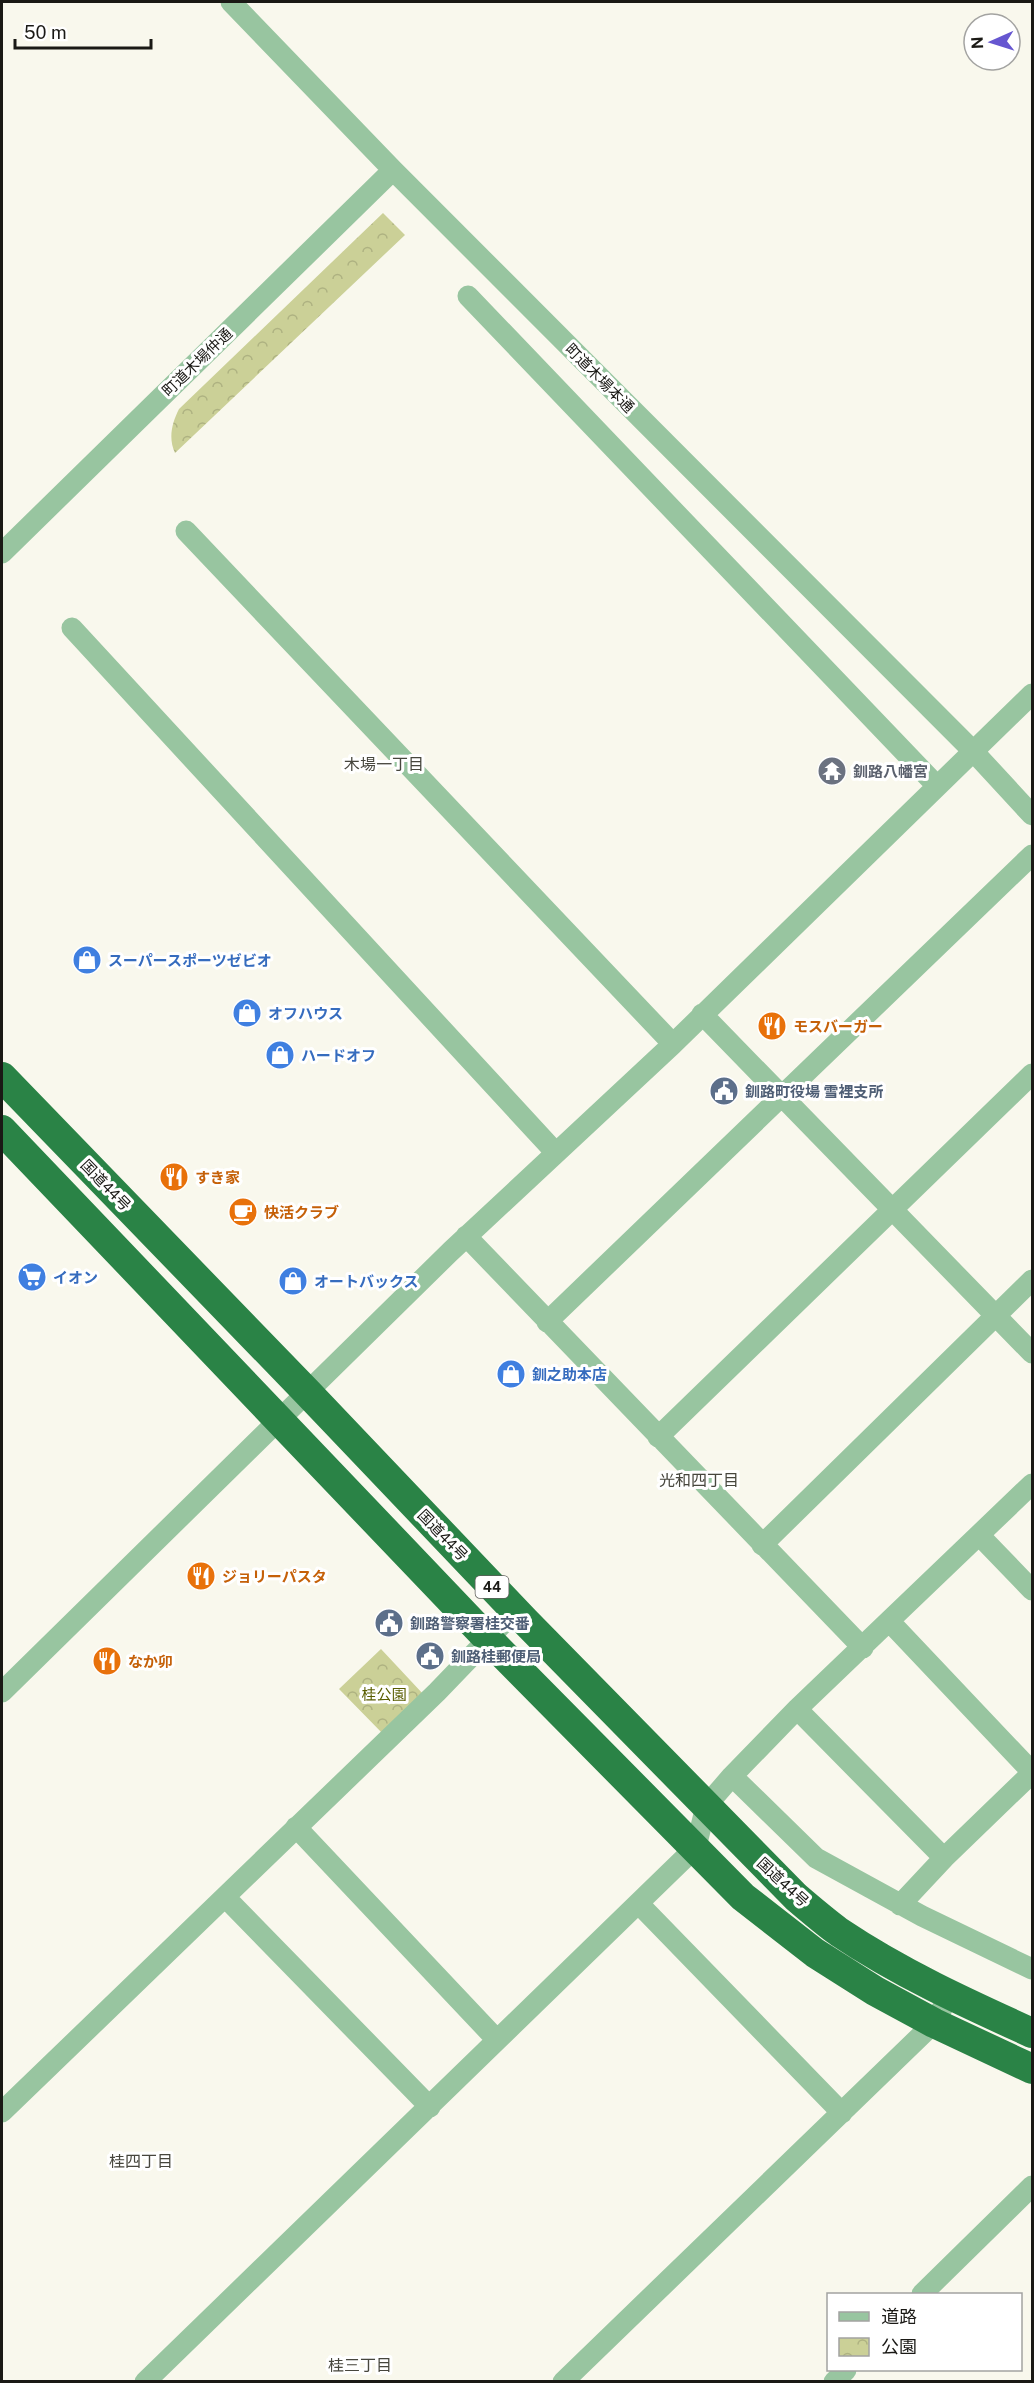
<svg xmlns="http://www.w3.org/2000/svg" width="1034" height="2383" font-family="'Public Sans','Noto Sans JP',sans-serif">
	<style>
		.park { fill: url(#park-crowns) }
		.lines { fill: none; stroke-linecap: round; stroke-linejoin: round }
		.minor { stroke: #98c5a0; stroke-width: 21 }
		.highway { stroke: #2a8346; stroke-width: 30 }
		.labels { text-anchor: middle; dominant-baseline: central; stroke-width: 6; stroke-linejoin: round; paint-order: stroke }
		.shield { fill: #fff; stroke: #5f5e5b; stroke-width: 1.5 }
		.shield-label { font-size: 14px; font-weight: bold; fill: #1a1915 }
		.street-label { font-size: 15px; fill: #1a1915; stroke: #fff }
		.worship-label { font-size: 15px; font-weight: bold; fill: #5b616d; stroke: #fff; text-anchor: start }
		.shop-label { font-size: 15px; font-weight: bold; fill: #366cbe; stroke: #fff; text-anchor: start }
		.food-label { font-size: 15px; font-weight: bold; fill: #c56008; stroke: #fff; text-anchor: start }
		.service-label { font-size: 15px; font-weight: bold; fill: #4e5e75; stroke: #fff; text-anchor: start }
		.park-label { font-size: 15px; fill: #595d00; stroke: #fff }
		.neighbourhood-label { font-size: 16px; fill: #47463d; stroke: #fff }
	</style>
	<defs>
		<pattern id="park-crowns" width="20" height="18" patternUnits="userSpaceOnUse" patternTransform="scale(1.5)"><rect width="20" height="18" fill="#cbd097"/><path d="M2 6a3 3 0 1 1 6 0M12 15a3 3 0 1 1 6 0" fill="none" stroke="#aeb281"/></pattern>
	</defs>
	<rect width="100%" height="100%" fill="#f9f8ed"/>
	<path class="park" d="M383 213 405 235 175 453C168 438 172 423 179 409Z
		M381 1649 424 1695 384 1735 339 1689Z"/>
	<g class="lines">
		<path class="minor" d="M231 2 393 170 973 751 1032 815
			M468 296 937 786
			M186 531 673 1044
			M2 553 393 170
			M72 628 556 1153
			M702 1014 1032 1353
			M466 1236 863 1648
			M547 1322 1032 855
			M658 1437 1032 1074
			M979 1535 1032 1590
			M762 1545 1032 1280
			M890 1622 1032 1772
			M2 1692 451 1251 673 1044 1032 694
			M797 1709 944 1858
			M732 1776 816 1858 922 1916 1032 1969
			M296 1827 497 2040
			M225 1897 430 2107
			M639 1904 842 2113
			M900 1905 944 1858 1032 1773
			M2 2112 437 1692 515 1611
			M922 2294 1032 2186
			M145 2382 696 1847 706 1806 732 1776 797 1709 1032 1484
			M563 2382 934 2023 949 1996
			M834 2382 846 2370"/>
		<path class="highway" d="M2 1077 307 1392 525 1621 796 1897C810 1909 824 1921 839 1932 900 1973 966 2003 1032 2033
			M2 1130 488 1639 743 1897 815 1953 875 1991 934 2023 1032 2069"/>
	</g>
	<defs>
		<g id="temple-disc" transform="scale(1.5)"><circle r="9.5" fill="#6b7280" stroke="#fff"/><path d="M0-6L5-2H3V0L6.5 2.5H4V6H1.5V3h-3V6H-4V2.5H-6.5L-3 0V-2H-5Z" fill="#fff"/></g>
		<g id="shop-disc" transform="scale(1.5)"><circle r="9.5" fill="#3f7fe0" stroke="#fff"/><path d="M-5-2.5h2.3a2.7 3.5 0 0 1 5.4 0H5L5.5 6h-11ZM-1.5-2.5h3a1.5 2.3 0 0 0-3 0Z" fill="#fff"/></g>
		<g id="restaurant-disc" transform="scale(1.5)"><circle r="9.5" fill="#e8710a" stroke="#fff"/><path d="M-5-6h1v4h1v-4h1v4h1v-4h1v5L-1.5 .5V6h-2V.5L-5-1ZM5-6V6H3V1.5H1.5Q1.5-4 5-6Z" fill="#fff"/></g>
		<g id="civic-disc" transform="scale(1.5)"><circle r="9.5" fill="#5c6f8a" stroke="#fff"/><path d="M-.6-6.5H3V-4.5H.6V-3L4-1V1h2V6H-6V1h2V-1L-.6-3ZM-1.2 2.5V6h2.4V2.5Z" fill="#fff"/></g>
		<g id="cafe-disc" transform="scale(1.5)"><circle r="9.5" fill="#e8710a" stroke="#fff"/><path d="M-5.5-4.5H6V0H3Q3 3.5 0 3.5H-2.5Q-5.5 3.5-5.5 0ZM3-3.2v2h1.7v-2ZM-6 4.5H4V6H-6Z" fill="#fff"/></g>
		<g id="supermarket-disc" transform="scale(1.5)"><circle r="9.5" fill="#3f7fe0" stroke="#fff"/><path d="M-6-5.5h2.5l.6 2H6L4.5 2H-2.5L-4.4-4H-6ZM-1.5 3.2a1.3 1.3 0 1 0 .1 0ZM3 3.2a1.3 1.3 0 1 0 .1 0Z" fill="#fff"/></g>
	</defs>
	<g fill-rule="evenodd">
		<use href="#temple-disc" x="832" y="771"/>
		<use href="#shop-disc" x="87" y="960"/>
		<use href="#shop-disc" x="247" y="1013"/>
		<use href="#restaurant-disc" x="772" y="1026"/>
		<use href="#shop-disc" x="280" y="1055"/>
		<use href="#civic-disc" x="724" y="1091"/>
		<use href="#restaurant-disc" x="174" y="1177"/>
		<use href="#cafe-disc" x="243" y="1212"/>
		<use href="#supermarket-disc" x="32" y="1277"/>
		<use href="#shop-disc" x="293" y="1281"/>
		<use href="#shop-disc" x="511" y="1374"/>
		<use href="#restaurant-disc" x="201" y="1576"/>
		<use href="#civic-disc" x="389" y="1623"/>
		<use href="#civic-disc" x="430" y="1656"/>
		<use href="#restaurant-disc" x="107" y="1661"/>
	</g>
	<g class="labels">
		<rect class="shield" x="475.5" y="1576" width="33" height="22" rx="4.5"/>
		<g class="shield-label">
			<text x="492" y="1587">44</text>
		</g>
		<g class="street-label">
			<text transform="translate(197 362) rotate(-44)">町道木場仲通</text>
			<text transform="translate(600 378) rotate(45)">町道木場本通</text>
			<text transform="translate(106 1185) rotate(46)">国道44号</text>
			<text transform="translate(443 1535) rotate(46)">国道44号</text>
			<text transform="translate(783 1882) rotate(43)">国道44号</text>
		</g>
		<g class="worship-label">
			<text x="853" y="771">釧路八幡宮</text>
		</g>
		<g class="shop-label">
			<text x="108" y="960">スーパースポーツゼビオ</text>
			<text x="268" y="1013">オフハウス</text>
			<text x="301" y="1055">ハードオフ</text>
			<text x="53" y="1277">イオン</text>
			<text x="314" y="1281">オートバックス</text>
			<text x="532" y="1374">釧之助本店</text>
		</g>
		<g class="food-label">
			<text x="793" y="1026">モスバーガー</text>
			<text x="195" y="1177">すき家</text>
			<text x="264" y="1212">快活クラブ</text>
			<text x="222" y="1576">ジョリーパスタ</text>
			<text x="128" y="1661">なか卯</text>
		</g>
		<g class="service-label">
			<text x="745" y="1091">釧路町役場 雪裡支所</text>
			<text x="410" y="1623">釧路警察署桂交番</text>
			<text x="451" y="1656">釧路桂郵便局</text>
		</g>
		<g class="park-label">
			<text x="384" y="1694">桂公園</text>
		</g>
		<g class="neighbourhood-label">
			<text x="384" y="764">木場一丁目</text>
			<text x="699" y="1480">光和四丁目</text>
			<text x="141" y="2161">桂四丁目</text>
			<text x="360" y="2365">桂三丁目</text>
		</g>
	</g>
	<rect width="1034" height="2383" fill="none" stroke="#1a1915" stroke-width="6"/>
	<rect x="827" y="2293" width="195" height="78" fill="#ffffff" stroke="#a3a3a1" stroke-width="1.5"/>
	<rect x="839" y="2312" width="30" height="9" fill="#98c5a0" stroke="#a3a3a1" stroke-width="1.5"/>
	<text x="881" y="2323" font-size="18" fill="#1a1915">道路</text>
	<rect x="839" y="2338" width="30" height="18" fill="url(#park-crowns)" stroke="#a3a3a1" stroke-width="1.5"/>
	<text x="881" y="2353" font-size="18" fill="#1a1915">公園</text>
	<g transform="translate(992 42) rotate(267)"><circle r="28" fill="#ffffff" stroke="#a3a3a1" stroke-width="1.5"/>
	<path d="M0-4.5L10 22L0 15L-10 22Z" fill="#6656d0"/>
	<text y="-9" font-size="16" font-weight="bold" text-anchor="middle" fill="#1a1915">N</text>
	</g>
	<path d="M15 39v9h136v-9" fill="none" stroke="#1a1915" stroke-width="3"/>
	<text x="24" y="39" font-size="18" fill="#1a1915" stroke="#ffffff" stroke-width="4.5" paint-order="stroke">50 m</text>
</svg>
